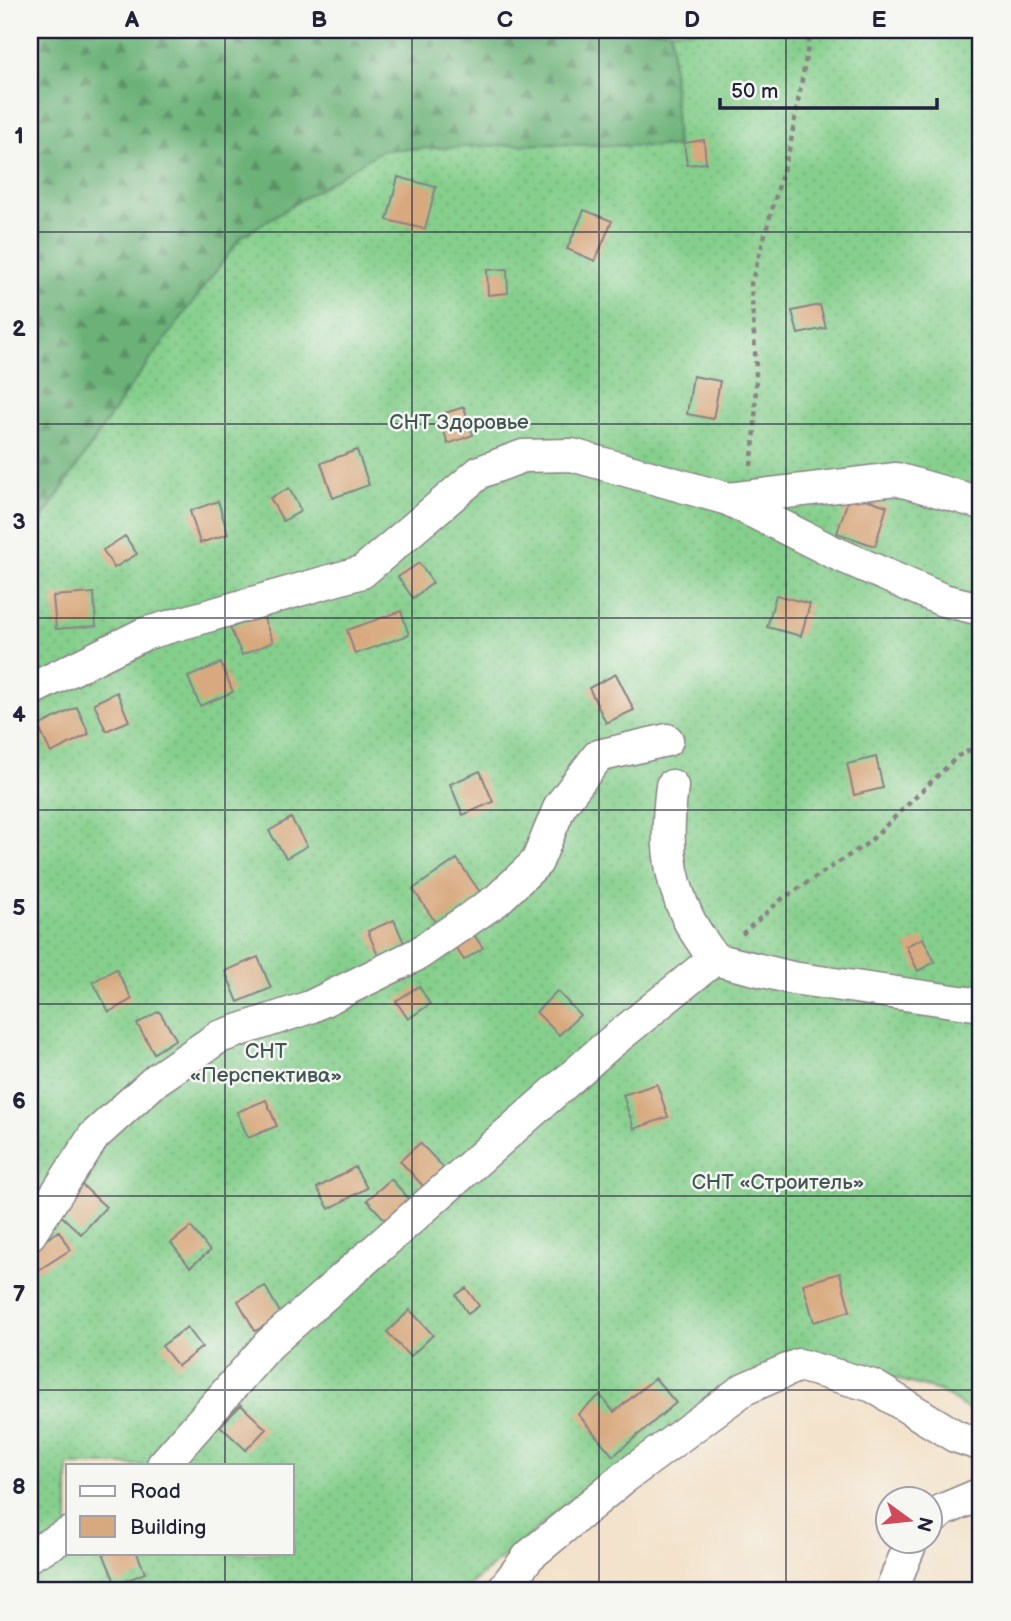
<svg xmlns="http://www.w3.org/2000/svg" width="1011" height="1621" font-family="'Balsamiq Sans',sans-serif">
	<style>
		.forest { fill: url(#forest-firs); stroke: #476a5a; stroke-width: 2 }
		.garden { fill: url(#garden-dots); stroke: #547864; stroke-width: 2; fill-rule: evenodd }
		.building { fill: #d8a97e }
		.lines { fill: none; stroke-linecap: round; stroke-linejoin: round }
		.minor-casing { stroke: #8a8284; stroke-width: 35 }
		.path { stroke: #8a8284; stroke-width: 4.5; stroke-dasharray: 5 5; stroke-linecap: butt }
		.minor { stroke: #fff; stroke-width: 32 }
		.grid { fill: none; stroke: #22223b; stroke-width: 2; stroke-opacity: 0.55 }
		.labels { text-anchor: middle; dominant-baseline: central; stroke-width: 5; stroke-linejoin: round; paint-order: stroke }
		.park-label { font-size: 21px; fill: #405653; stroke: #f6f6f2 }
		.neatline { fill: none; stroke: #22223b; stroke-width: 2.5 }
		.grid-label { font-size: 23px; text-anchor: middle; font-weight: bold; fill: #22223b }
	</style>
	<defs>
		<pattern id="forest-firs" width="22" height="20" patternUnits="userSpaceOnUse" patternTransform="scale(1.75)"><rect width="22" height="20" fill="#6cb278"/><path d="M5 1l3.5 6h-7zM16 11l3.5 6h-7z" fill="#589064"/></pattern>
		<pattern id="garden-dots" width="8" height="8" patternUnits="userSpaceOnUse" patternTransform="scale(1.75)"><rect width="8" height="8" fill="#85cf8c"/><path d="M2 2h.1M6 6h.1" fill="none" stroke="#73b17a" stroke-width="1.8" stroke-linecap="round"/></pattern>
	</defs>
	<rect width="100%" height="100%" fill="#f6f6f2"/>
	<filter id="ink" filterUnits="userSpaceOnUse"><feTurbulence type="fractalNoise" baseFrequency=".0143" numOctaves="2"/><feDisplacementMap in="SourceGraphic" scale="14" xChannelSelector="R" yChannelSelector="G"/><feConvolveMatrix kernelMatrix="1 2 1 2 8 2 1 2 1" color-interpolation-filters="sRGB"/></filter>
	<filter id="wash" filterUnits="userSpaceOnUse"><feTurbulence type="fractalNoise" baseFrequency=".00686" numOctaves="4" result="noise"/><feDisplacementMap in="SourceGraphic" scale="28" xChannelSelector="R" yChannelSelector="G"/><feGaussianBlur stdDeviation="1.57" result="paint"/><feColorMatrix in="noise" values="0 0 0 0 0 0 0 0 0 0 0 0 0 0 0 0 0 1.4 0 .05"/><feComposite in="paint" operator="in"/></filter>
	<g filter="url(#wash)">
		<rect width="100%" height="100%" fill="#f3e3cc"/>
		<path class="forest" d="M30 30H671L677 147 544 144 128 390 30 537Z"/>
		<path class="garden" d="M671 30H981V1418L940 1391 874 1373 803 1364 580 1493 472 1583 467 1591H30V537L128 390 241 237 382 150 544 144 677 147ZM68 1465H292V1553H68Z"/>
		<g id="blocks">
			<path class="building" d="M704 140 706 163 687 165 684 143Z
				M398 177 436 187 425 229 387 220Z
				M584 210 612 221 595 261 567 249Z
				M507 269 508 293 488 295 487 270Z
				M820 305 826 328 798 334 792 311Z
				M693 376 720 381 713 419 687 414Z
				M464 407 473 435 448 444 439 415Z
				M357 450 369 485 333 498 321 463Z
				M289 488 301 511 283 521 270 498Z
				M850 494 887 506 875 546 837 533Z
				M218 501 228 534 200 543 190 511Z
				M125 536 137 554 114 568 103 550Z
				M419 563 433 583 413 598 398 577Z
				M94 593 96 626 56 629 53 596Z
				M776 595 810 604 801 636 767 627Z
				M401 611 409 635 355 654 347 630Z
				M262 614 273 642 242 655 230 628Z
				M221 663 233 692 200 706 188 677Z
				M616 674 634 710 606 723 589 688Z
				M117 692 129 721 106 731 94 703Z
				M77 707 89 734 51 753 38 726Z
				M876 757 883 788 854 795 847 764Z
				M480 771 493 802 463 815 450 784Z
				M291 818 307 846 286 858 269 831Z
				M457 859 482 895 438 926 413 889Z
				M394 920 405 945 378 956 368 931Z
				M470 929 483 948 464 960 451 941Z
				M923 938 935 962 918 971 906 946Z
				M258 957 271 988 238 1002 225 971Z
				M116 969 132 999 109 1012 93 982Z
				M419 986 430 1004 408 1019 396 1001Z
				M557 991 580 1015 559 1035 536 1012Z
				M159 1011 176 1039 154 1053 137 1024Z
				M657 1084 668 1117 634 1129 623 1095Z
				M266 1100 277 1126 248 1138 237 1112Z
				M420 1143 444 1168 424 1187 400 1161Z
				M355 1167 367 1188 329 1209 317 1188Z
				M391 1179 412 1202 388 1223 367 1200Z
				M81 1184 106 1207 81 1234 56 1211Z
				M191 1227 210 1251 190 1267 171 1243Z
				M59 1231 70 1250 37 1271 30 1258V1250Z
				M840 1273 850 1311 814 1322 803 1284Z
				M265 1286 282 1316 255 1331 238 1301Z
				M466 1288 479 1306 468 1314 456 1295Z
				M410 1310 433 1335 410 1357 387 1332Z
				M187 1327 202 1347 178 1366 162 1346Z
				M655 1378 676 1403 613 1456 578 1414 600 1395 614 1412Z
				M241 1405 266 1429 246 1450 220 1426Z
				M103 1553H137L145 1573 116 1585Z"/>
		</g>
	</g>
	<g filter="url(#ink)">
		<use href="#blocks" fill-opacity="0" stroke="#8a8284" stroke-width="2"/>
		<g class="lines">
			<g class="minor-casing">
				<path id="minor" d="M728 499 896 479 981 503
					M30 690 144 634 362 572 480 472 523 456 572 455 728 499 833 552 943 600 981 609
					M672 786C666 834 666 873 688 918 695 933 706 946 714 959L792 978 981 1005
					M30 1234 94 1136 157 1079 219 1037 310 1007 418 954 497 900 537 862 560 806 598 756 667 740
					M163 1465 269 1344 608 1045 714 959
					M930 1521 943 1510 981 1494
					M30 1555 68 1534
					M502 1591 529 1556 622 1479 744 1389 799 1365 873 1386 955 1436 981 1445
					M891 1591 912 1540"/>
			</g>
			<path class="path" d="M751 466 755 431 756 369 751 284 790 146 811 30
				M742 934 782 899 868 843 958 756 981 744"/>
			<use href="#minor" class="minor"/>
		</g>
	</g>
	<path class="grid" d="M225 30V1465M412 30V1591M599 30V1591M786 30V1591M30 232H981M30 424H981M30 618H981M30 810H981M30 1004H981M30 1196H981M30 1390H981M225 1553V1591"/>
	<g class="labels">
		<g class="park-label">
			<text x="459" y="422">СНТ Здоровье</text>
			<text x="266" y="1051">СНТ<tspan x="266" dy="24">«Перспектива»</tspan></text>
			<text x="778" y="1182">СНТ «Строитель»</text>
		</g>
	</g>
	<rect width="1011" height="1621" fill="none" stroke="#f6f6f2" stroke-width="77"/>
	<rect x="66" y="1464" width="228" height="91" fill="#f6f6f2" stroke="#a1a1a9" stroke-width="2"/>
	<rect x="80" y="1486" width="35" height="10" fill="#ffffff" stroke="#a1a1a9" stroke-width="2"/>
	<text x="130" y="1498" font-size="21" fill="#22223b">Road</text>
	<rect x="80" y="1516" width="35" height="21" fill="#d8a97e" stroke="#a1a1a9" stroke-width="2"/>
	<text x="130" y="1534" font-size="21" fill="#22223b">Building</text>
	<g transform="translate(909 1520) rotate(105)"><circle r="33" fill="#f6f6f2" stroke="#a1a1a9" stroke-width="2"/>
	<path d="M0-5L12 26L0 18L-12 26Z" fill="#d1495b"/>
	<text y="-10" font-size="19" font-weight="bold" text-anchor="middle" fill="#22223b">N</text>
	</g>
	<path d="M720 98v10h217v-10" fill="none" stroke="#22223b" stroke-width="3.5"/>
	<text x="731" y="98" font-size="21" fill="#22223b" stroke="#f6f6f2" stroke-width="5" paint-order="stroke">50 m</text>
	<rect x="38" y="38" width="934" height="1544" class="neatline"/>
	<g class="grid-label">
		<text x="132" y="27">A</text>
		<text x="319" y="27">B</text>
		<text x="505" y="27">C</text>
		<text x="692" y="27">D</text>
		<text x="879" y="27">E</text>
		<text x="19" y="143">1</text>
		<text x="19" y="336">2</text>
		<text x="19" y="529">3</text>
		<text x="19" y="722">4</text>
		<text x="19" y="915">5</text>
		<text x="19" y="1108">6</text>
		<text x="19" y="1301">7</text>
		<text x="19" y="1494">8</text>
	</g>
</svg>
